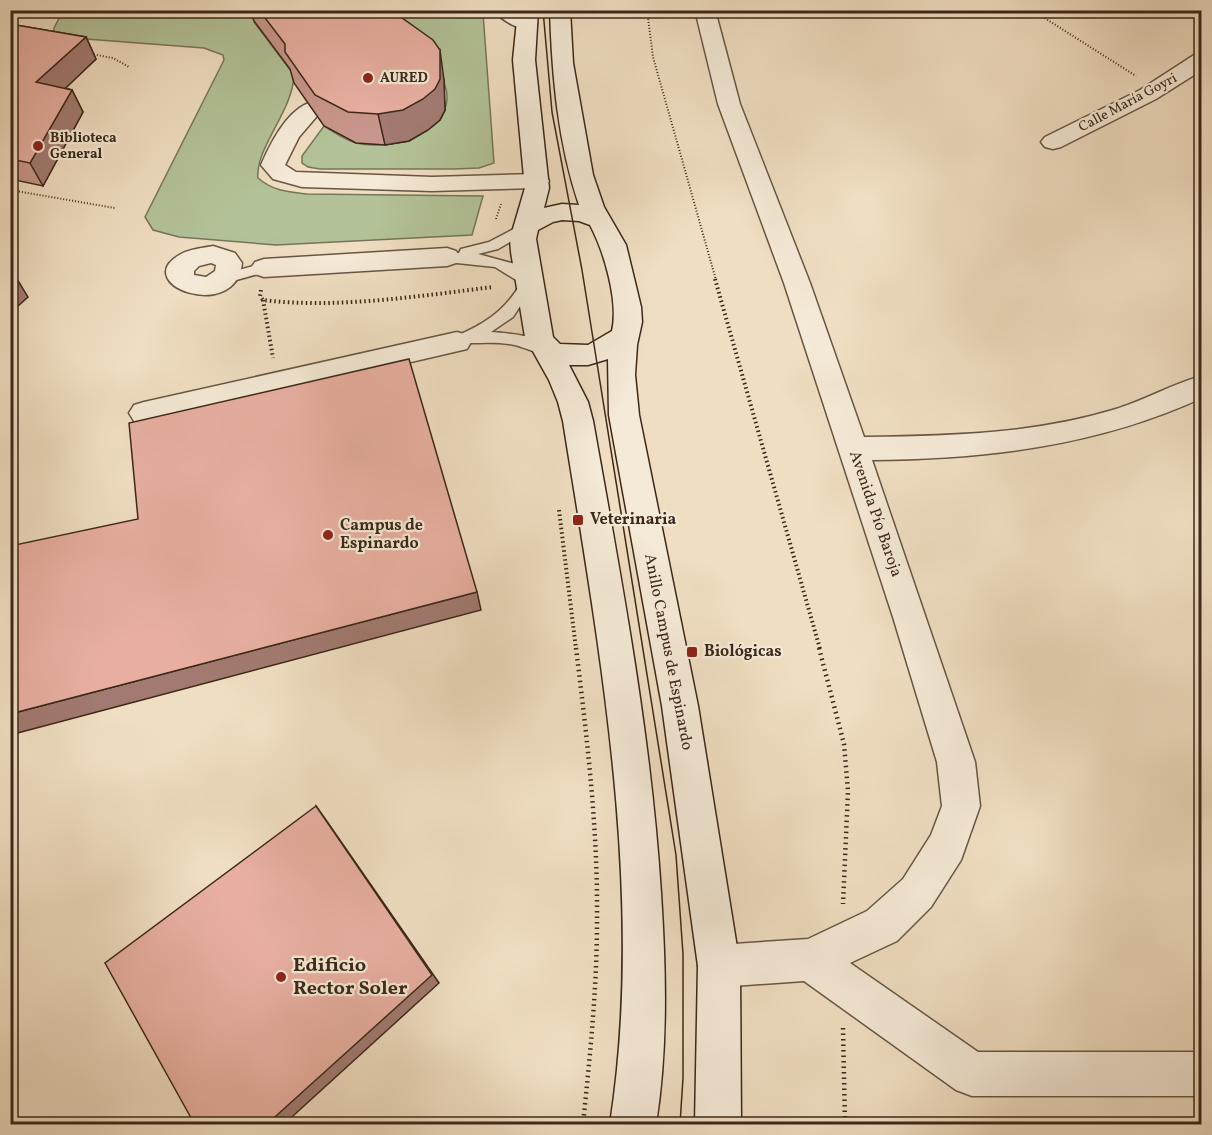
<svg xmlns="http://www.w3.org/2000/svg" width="1212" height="1135" font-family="Vollkorn,serif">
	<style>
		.green { fill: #b3c298; stroke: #777558; stroke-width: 1.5 }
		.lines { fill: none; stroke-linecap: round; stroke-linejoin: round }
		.service-casing { stroke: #685642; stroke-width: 3 }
		.minor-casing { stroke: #685642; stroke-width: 3 }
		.secondary-casing { stroke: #3b2818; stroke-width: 3 }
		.path-far2 { stroke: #3b2818; stroke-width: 2; stroke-dasharray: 1 2; stroke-linecap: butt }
		.path-far1 { stroke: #3b2818; stroke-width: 4; stroke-dasharray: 1.5 3; stroke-linecap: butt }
		.path { stroke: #3b2818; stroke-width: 4.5; stroke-dasharray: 1.5 4; stroke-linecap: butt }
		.service { fill: #f5ead7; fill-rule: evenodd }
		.minor { fill: #f5ead7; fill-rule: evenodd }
		.secondary { fill: #f5ead7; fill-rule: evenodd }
		.tram { stroke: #3b2818; stroke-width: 1.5 }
		.wall { fill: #c8968a; stroke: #3b2818; stroke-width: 1.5 }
		.shaded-wall { fill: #a27a71; stroke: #3b2818; stroke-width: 1.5 }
		.building { fill: #e8afa1; stroke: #3b2818; stroke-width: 1.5 }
		.poi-dot { fill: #8f2418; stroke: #f5ead7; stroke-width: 2 }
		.labels { text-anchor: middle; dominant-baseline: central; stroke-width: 4.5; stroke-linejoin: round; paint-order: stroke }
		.far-poi-label { font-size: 14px; font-weight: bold; fill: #3b2818; stroke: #f5ead7; text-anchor: start }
		.far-street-label { font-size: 14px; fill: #3b2818; stroke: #f5ead7 }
		.street-label { font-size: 16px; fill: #3b2818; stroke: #f5ead7 }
		.poi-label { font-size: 16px; font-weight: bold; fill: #3b2818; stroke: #f5ead7; text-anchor: start }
		.near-poi-label { font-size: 20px; font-weight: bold; fill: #3b2818; stroke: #f5ead7; text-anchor: start }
	</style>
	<rect width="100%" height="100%" fill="#f0dec2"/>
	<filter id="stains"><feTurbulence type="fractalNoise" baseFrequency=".00333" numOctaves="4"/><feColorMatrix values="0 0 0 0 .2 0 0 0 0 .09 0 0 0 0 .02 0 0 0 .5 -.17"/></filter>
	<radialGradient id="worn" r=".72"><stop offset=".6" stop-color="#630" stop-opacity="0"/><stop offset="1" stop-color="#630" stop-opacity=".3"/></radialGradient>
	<path class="green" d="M476 10 483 13 494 163 479 168 454 169H320L308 167 302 163V156L324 126C333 132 345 140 356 143 400 153 474 123 437 70L318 11Z
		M63 11H272L254 22 294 75C293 111 255 148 258 178 273 191 288 192 307 194L483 196 472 235 276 245 179 237 153 230 145 217 224 60 223 55 204 48 60 37 54 33V28Z"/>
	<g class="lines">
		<g class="service-casing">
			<path id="service" d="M527 222 532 223 534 226 532 229 498 249 478 254 515 264 536 282 513 317 491 332C507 333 543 336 553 349L550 353C538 356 522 345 509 344 496 342 482 343 470 343 463 343 459 348 452 346L449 342 452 338C482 325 504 313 521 283L495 267 447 262 440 257 442 254 459 253 461 249 489 242Z
				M264 263 269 265 271 268 269 271 222 284 215 279 217 276Z"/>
		</g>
		<g class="minor-casing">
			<path id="minor" d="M494 10H519L537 24 534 28C521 32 502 21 494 10Z
				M695 10H715L740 104 810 283 864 437C948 436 1035 434 1116 409 1145 400 1172 384 1202 376V398C1097 446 987 459 872 460L975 762 980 806 961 860 931 907 897 941 850 963 978 1052H1202V1096H972L956 1090 804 981 719 987 704 981 698 966 704 951 719 945 808 939 867 911 903 879 931 835 942 806 937 762 893 617 784 283 718 104Z
				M1202 54V70L1156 99 1061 147 1053 149 1045 147 1041 142 1045 137 1140 90 1194 55Z
				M312 102 320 104 323 109 299 137 285 165 296 172 432 177 537 174 546 176 549 181 546 186 537 188 432 191 302 187 273 179 261 165C270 144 288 108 312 102Z
				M213 246 235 253 242 263C236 324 127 284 181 254 190 249 203 248 213 246ZM211 263 216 265 215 271 206 277 194 275V271L199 266Z
				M447 248 456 251 460 257 456 263 447 266 264 277 255 274 251 268 255 262 264 259Z
				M457 332 467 335 471 342 467 349 144 424 134 421 129 413 134 405 144 402Z"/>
		</g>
		<g class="secondary-casing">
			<path id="secondary" d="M518 10H538L535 60 549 188 544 208 562 204 579 205C558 143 552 76 550 10H570L573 63 593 175 604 207 626 245 641 307 642 322 637 345 635 375 639 415 698 706 740 966 741 1124H695L698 966 662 706 609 415 608 359 588 365H569L588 402 593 421C621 578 651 734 661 893 666 970 668 1049 656 1124H610C646 896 599 647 563 421L558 402 549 380 525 337 511 252 510 239 525 188 513 60ZM562 220 579 221 590 225C604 251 619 302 612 331L588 345 560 344 553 337 536 239 538 230 553 222Z"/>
		</g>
		<path class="path-far2" d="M45 10H56
			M647 10 653 57 716 280
			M1032 10 1136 76
			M91 54 113 58 129 67
			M10 190 115 208
			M496 219 501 204"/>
		<path class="path-far1" d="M715 279 820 649
			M261 290 260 296 263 300C336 309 420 296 493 287
			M263 300 273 358
			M559 510 576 649"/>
		<path class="path" d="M576 648C587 738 598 829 597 920 597 988 590 1056 583 1124
			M819 648 844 744 848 791 843 904
			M843 1028 845 1124"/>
		<use href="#service" class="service"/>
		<use href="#minor" class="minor"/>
		<use href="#secondary" class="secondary"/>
		<path class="tram" d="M543 10 552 112 582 270 676 855 683 954V1078L680 1124"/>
	</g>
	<path class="wall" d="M250 10H387L444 80 445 110 440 120 428 130 409 141 385 145 356 143 324 126 294 83 290 69 254 21Z
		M10 24 86 37 96 59 65 88 72 90 83 112 43 186 10 179Z"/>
	<path class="shaded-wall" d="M86 37 96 59 48 105 36 82Z
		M440 50 444 80 445 110 440 120 428 130 409 141 385 145 378 114Z
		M72 90 83 112 43 186 30 163Z
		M14 274 28 297 10 313V278Z
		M477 592 481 610 10 735V714Z
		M316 806 326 820 439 983 283 1125H266Z"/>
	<path class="building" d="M259 10H387L402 18 433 40 440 50V79L435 89 423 99 403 110 378 114 348 112 315 95 285 52V44Z
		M10 24 86 37 36 82 72 90 30 163 10 159Z
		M409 359 477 592 10 714V546L138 519 129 423Z
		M316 806 432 975 266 1125H195L105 963Z"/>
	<g class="poi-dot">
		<circle cx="368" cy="78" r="6"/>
		<circle cx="38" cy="146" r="6"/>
		<rect x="572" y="514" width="12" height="12" rx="3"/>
		<circle cx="328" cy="535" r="6"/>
		<rect x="686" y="646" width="12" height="12" rx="3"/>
		<circle cx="281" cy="977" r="6"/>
	</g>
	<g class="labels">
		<g class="far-poi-label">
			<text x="380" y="78">AURED</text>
			<text x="50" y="138">Biblioteca<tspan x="50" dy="16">General</tspan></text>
		</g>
		<g class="far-street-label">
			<text transform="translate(1128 103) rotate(-28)">Calle María Goyri</text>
		</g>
		<g class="street-label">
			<text transform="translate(875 514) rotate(71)">Avenida Pío Baroja</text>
			<text transform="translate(668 652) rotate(79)">Anillo Campus de Espinardo</text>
		</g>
		<g class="poi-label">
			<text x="590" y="520">Veterinaria</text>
			<text x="340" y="526">Campus de<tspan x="340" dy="18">Espinardo</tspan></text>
			<text x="704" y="652">Biológicas</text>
		</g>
		<g class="near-poi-label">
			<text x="293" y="966">Edificio<tspan x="293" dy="23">Rector Soler</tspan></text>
		</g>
	</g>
	<rect width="1212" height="1135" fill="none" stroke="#f0dec2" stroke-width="36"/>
	<rect x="12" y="12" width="1188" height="1111" fill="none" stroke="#3b2818" stroke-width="3"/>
	<rect x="18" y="18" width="1176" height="1099" fill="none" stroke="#3b2818" stroke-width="1.5"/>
	<rect width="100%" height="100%" filter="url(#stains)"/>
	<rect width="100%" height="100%" fill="url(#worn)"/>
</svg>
